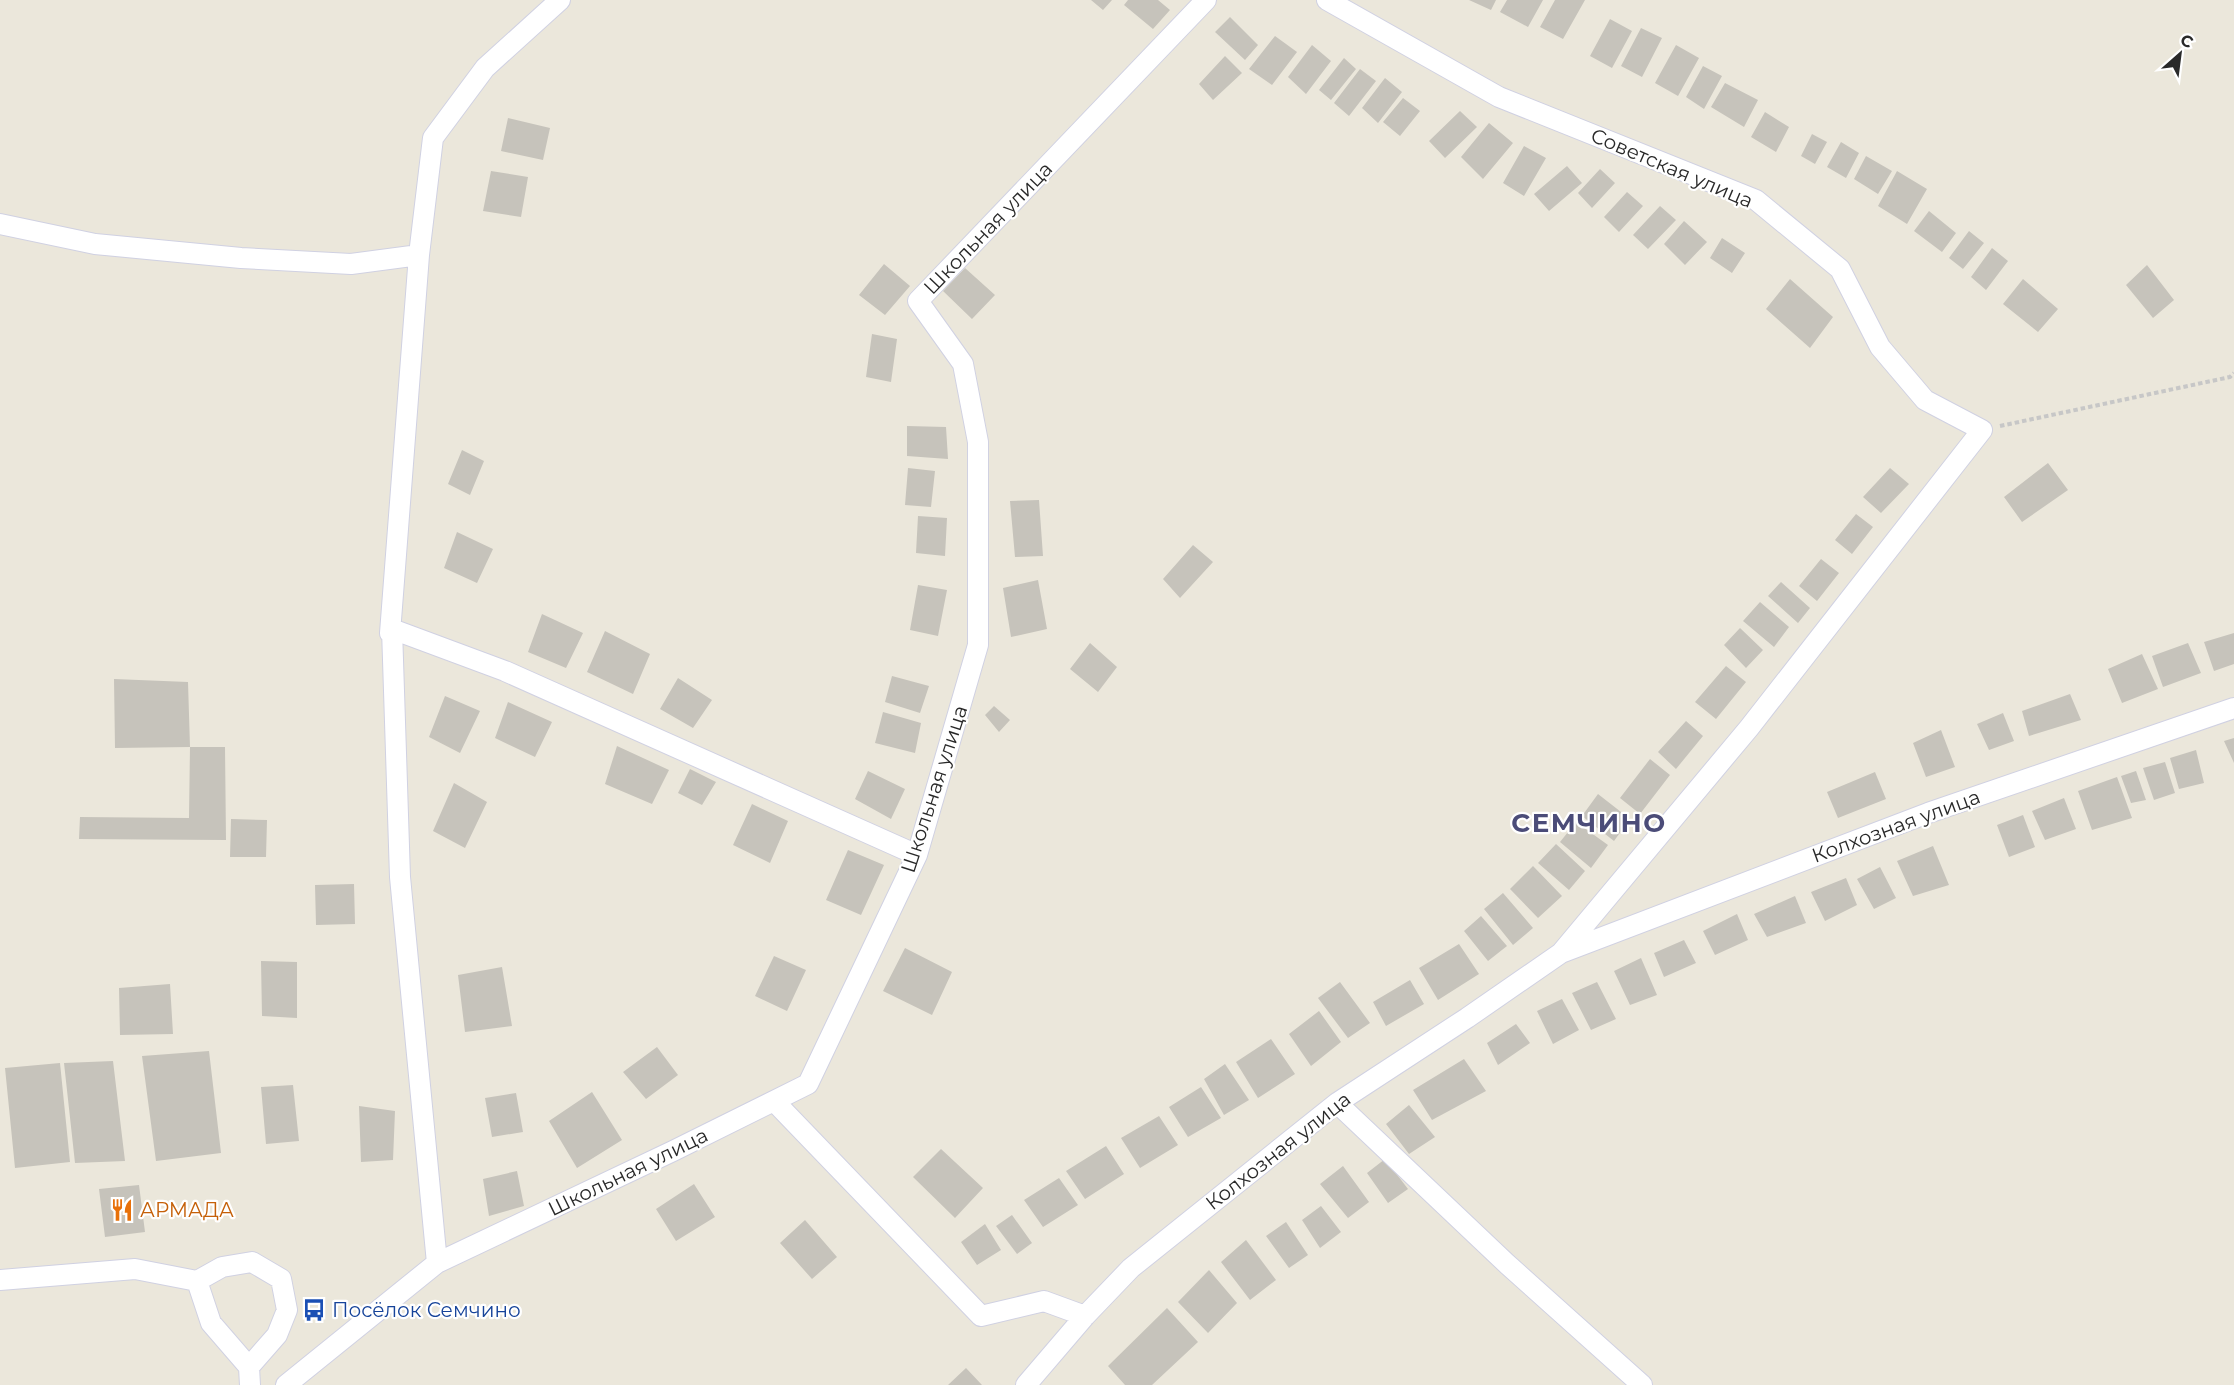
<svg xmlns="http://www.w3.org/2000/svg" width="2234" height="1385" font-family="Montserrat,sans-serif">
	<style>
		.building { fill: #c6c3bb }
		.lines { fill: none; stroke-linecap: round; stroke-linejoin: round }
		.minor-casing { stroke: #d0d1e2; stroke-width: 22 }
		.path { stroke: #c7c7c7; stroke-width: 4; stroke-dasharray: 4.5 3; stroke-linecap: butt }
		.minor { stroke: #fff; stroke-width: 20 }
		.labels { text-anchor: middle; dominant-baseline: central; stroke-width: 4.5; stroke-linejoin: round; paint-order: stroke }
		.street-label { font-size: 20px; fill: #292929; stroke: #fff }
		.food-label { font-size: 20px; fill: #c56008; stroke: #fff; text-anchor: start }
		.transit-label { font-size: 20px; fill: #164399; stroke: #fff; text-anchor: start }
		.district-label { font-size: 26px; font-weight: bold; letter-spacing: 1.5px; fill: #4b4c78; stroke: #fff }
	</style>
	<rect width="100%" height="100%" fill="#ebe7db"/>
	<path class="building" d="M1091 0H1112L1103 10Z
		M1128 0H1158L1170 10 1153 29 1124 5Z
		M1469 0H1496L1491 10Z
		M1507 0H1543L1528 27 1500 12Z
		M1555 0H1585L1563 39 1540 27Z
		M1230 17 1258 45 1245 60 1215 32Z
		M1610 19 1632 31 1612 68 1590 56Z
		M1641 28 1662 38 1642 77 1621 66Z
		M1275 36 1297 52 1272 85 1249 69Z
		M1312 45 1331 61 1306 94 1288 77Z
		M1676 45 1699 58 1678 96 1655 83Z
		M1225 56 1242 73 1213 100 1199 84Z
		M1344 58 1356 69 1331 100 1319 90Z
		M1703 66 1722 76 1704 109 1686 97Z
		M1360 69 1376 81 1349 116 1334 103Z
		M1385 78 1402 92 1378 123 1362 108Z
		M1725 83 1758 100 1744 127 1711 107Z
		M1403 98 1420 111 1400 136 1383 122Z
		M1460 111 1477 127 1445 158 1429 141Z
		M1765 112 1789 127 1776 152 1751 137Z
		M508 118 550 128 543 160 501 151Z
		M1489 123 1513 143 1483 179 1461 157Z
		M1812 134 1827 142 1815 164 1801 156Z
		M1841 142 1859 153 1846 178 1827 167Z
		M1524 146 1546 158 1524 196 1503 183Z
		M1866 156 1892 171 1878 194 1854 179Z
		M1567 166 1582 183 1549 211 1534 194Z
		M1600 169 1615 183 1592 208 1578 193Z
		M491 171 528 177 521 217 483 211Z
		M1897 171 1927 189 1907 224 1878 206Z
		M1627 192 1643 206 1619 232 1604 217Z
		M1660 206 1676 220 1648 249 1633 235Z
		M1929 211 1956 233 1942 252 1914 231Z
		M1684 221 1707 242 1685 265 1664 244Z
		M1969 231 1984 243 1963 269 1949 258Z
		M1722 238 1745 253 1732 273 1710 258Z
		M1992 248 2008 261 1986 290 1971 277Z
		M884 264 910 286 885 315 859 295Z
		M2147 265 2174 300 2153 318 2126 285Z
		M965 268 995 295 972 319 943 291Z
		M1790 279 1833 317 1810 348 1766 309Z
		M2023 279 2058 309 2038 332 2003 304Z
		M872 334 897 339 891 382 866 377Z
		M907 426 946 427 948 459 907 456Z
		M462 450 484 461 470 495 448 484Z
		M2048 463 2068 490 2022 522 2004 497Z
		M908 468 935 471 931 507 905 505Z
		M1890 468 1909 484 1881 513 1863 497Z
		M1039 500 1043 556 1015 557 1010 501Z
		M1856 514 1873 527 1852 554 1835 540Z
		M918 516 947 518 945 556 916 553Z
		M457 532 493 549 477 583 444 568Z
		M1193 545 1213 562 1180 598 1163 579Z
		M1821 559 1839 573 1817 601 1799 586Z
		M1038 580 1047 629 1011 637 1003 588Z
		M1781 582 1810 608 1798 623 1768 596Z
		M918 585 947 590 938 636 910 630Z
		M1760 602 1789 627 1774 647 1743 621Z
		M542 614 583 633 566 668 528 652Z
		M1740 628 1763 650 1746 668 1724 645Z
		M605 631 650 654 633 694 587 672Z
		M2234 633V664L2214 671 2204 642Z
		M1090 643 1117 667 1098 692 1070 669Z
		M2188 643 2201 673 2163 687 2152 656Z
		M2142 654 2158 689 2122 703 2108 669Z
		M1726 666 1746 682 1716 719 1695 702Z
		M892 676 929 686 920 713 885 702Z
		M678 678 712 700 693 728 660 709Z
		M114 679 188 682 190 747 115 748Z
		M2070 694 2081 720 2029 736 2022 711Z
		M445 696 480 711 460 753 429 737Z
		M508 702 552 722 535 757 495 738Z
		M994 706 1010 720 999 732 985 715Z
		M883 712 921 723 915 753 875 743Z
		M2003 713 2014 741 1989 750 1977 724Z
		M1686 721 1703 736 1676 769 1658 752Z
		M1941 730 1955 767 1926 777 1913 743Z
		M2234 738V763L2224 741Z
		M617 746 669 770 652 804 605 784Z
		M190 747H225L226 840 79 839 80 817 189 818Z
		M2196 750 2204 783 2179 789 2170 758Z
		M1650 759 1670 775 1640 814 1620 798Z
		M2165 762 2175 793 2154 800 2143 768Z
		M690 769 716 782 702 805 678 793Z
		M868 771 905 789 891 819 855 799Z
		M2136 771 2146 800 2131 803 2121 776Z
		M1875 772 1886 799 1838 818 1827 792Z
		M2117 777 2132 818 2092 830 2078 791Z
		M454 783 487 802 465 848 433 831Z
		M1598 794 1630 819 1614 841 1582 816Z
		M2064 798 2076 829 2045 840 2032 811Z
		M752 804 788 821 770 863 733 845Z
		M2023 815 2035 847 2009 857 1997 825Z
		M231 819 267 820 266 857H230Z
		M1576 822 1608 845 1591 868 1560 842Z
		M1556 844 1585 871 1569 890 1538 863Z
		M1933 846 1949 885 1913 896 1897 861Z
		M848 850 884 865 861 915 826 900Z
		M1533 866 1562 896 1538 918 1510 889Z
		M1880 867 1896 898 1874 909 1857 879Z
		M1846 878 1857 905 1825 921 1811 892Z
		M354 884 355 924 316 925 315 885Z
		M1503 893 1533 928 1513 945 1484 909Z
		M1795 896 1806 923 1767 937 1754 914Z
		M1737 914 1748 940 1715 955 1703 931Z
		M1481 916 1507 946 1488 961 1464 931Z
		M1684 940 1696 963 1664 977 1654 953Z
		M1459 944 1479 974 1438 1000 1419 968Z
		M905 948 952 972 932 1015 883 991Z
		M774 956 806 970 787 1011 755 996Z
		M1641 958 1657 995 1630 1005 1614 971Z
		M261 961 297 962V1018L262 1016Z
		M502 967 512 1026 465 1032 458 975Z
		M1410 980 1424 1004 1386 1026 1373 1002Z
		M1340 982 1370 1023 1348 1038 1318 998Z
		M1597 982 1616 1019 1591 1030 1572 993Z
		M170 984 173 1034 120 1035 119 988Z
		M1562 999 1579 1030 1553 1044 1537 1011Z
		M1319 1011 1341 1042 1311 1066 1289 1034Z
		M1516 1024 1530 1043 1498 1065 1487 1043Z
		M1271 1039 1295 1074 1258 1098 1236 1062Z
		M657 1047 678 1075 646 1099 623 1072Z
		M209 1051 221 1153 156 1161 142 1056Z
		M1464 1059 1486 1091 1432 1120 1413 1090Z
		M113 1061 125 1161 75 1163 64 1063Z
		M60 1063 70 1162 15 1168 5 1068Z
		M1225 1064 1249 1100 1224 1115 1204 1079Z
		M293 1085 299 1141 266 1144 261 1087Z
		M1201 1087 1221 1118 1188 1137 1169 1107Z
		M592 1092 622 1140 577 1168 549 1121Z
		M516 1093 523 1132 492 1137 485 1098Z
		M1409 1105 1435 1137 1409 1154 1386 1124Z
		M359 1106 395 1111 393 1160 361 1162Z
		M1159 1116 1178 1145 1140 1168 1121 1138Z
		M1106 1146 1124 1174 1085 1199 1066 1171Z
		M941 1149 983 1188 955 1218 913 1177Z
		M1385 1159 1408 1189 1388 1203 1367 1173Z
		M1343 1166 1369 1202 1348 1218 1320 1184Z
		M517 1171 524 1206 489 1216 483 1179Z
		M1059 1178 1078 1205 1043 1227 1024 1200Z
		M694 1184 715 1217 676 1241 656 1209Z
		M139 1185 145 1232 105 1237 99 1189Z
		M1321 1206 1341 1232 1320 1248 1302 1220Z
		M1012 1215 1032 1243 1017 1254 996 1226Z
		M805 1220 837 1257 812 1279 780 1243Z
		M1286 1222 1308 1255 1289 1268 1266 1236Z
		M985 1224 1001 1250 977 1265 961 1242Z
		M1246 1240 1276 1280 1250 1300 1221 1262Z
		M1209 1270 1237 1303 1208 1333 1178 1302Z
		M1167 1308 1198 1342 1152 1385H1125L1108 1366Z
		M966 1368 982 1385H948Z"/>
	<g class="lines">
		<g class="minor-casing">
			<path id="minor" d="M1327 0 1499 97 1756 200 1840 269 1880 347 1925 400 1982 430 1749 728 1561 953
				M0 224 95 244 241 258 351 264 419 255
				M392 629 505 671 917 855
				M774 1101 981 1316 1044 1301 1085 1316
				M1337 1103 1507 1264 1642 1385
				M437 1263 400 877 392 629 390 633 419 255 433 138 485 68 560 0
				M0 1280 135 1269 197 1281
				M197 1281 222 1267 252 1262 281 1279 287 1310 277 1335 249 1367
				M197 1281 211 1323 249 1367 250 1385
				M286 1385 437 1263 673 1151 808 1084 917 855 978 645V442L963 364 918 301 1206 0
				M1026 1385 1085 1316 1131 1268 1337 1103 1467 1018 1561 953 1928 813 2234 708"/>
		</g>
		<path class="path" d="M2000 426 2230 377 2234 373"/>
		<use href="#minor" class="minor"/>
	</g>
	<defs>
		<g id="restaurant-bare" transform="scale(1.8)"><path d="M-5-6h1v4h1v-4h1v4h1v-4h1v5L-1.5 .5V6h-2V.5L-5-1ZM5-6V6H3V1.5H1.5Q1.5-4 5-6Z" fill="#e8710a" stroke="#fff" stroke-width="2.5" paint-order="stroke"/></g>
		<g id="bus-bare" transform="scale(1.8)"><path d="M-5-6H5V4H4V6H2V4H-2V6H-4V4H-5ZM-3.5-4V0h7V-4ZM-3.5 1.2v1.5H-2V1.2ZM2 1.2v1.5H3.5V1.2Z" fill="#1a4fb4" stroke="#fff" stroke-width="2.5" paint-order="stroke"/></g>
	</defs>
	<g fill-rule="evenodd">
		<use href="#restaurant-bare" x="122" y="1210"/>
		<use href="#bus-bare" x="314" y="1310"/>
	</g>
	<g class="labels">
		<g class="street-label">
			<text transform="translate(1672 168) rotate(23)">Советская улица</text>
			<text transform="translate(988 228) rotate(-46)">Школьная улица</text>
			<text transform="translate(934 789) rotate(-72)">Школьная улица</text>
			<text transform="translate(1896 826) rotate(-20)">Колхозная улица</text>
			<text transform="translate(1278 1151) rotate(-38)">Колхозная улица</text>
			<text transform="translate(628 1172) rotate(-26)">Школьная улица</text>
		</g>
		<g class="food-label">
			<text x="140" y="1210">АРМАДА</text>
		</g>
		<g class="transit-label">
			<text x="332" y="1310">Посёлок Семчино</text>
		</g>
		<g class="district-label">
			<text x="1589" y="823">СЕМЧИНО</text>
		</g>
	</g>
	<g transform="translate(2180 54) rotate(28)" stroke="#ffffff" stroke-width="4.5" paint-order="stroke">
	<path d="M0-4.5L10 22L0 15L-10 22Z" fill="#292929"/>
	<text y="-9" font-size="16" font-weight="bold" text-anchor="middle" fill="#292929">С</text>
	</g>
</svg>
